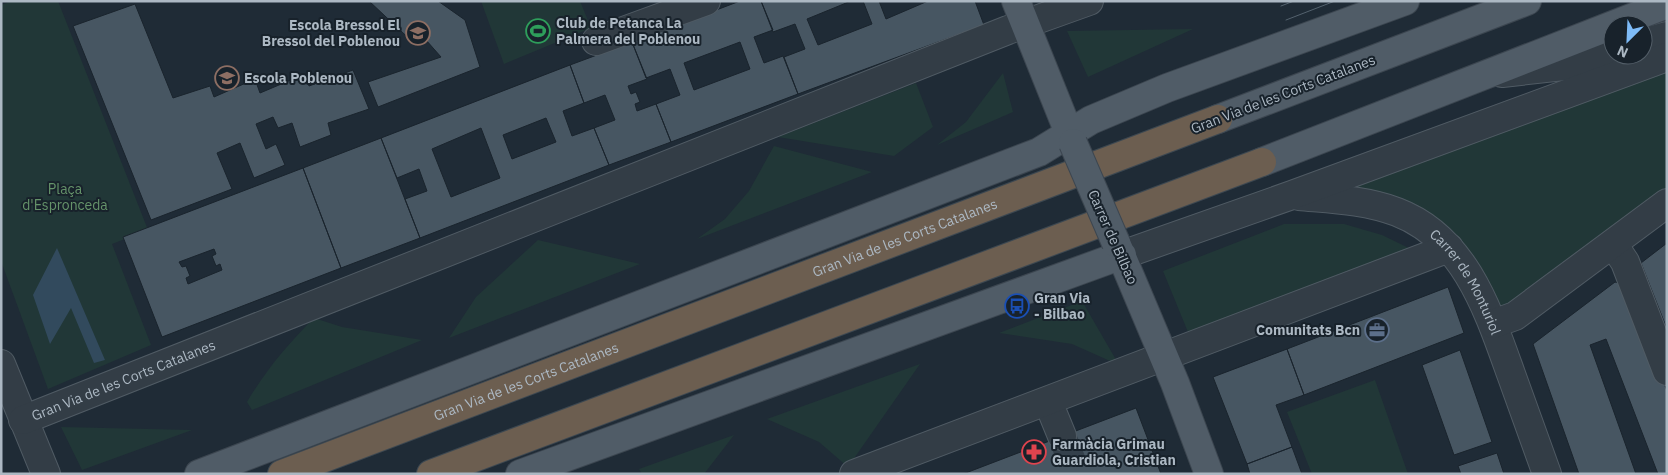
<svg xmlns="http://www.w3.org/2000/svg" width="1668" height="475" font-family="'IBM Plex Sans',sans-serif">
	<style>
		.green { fill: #213737 }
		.water { fill: #324a5d }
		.building { fill: #475662; stroke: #1a242d; fill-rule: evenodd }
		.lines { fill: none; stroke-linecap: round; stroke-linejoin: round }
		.minor-tunnel { stroke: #34404b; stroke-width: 28; stroke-dasharray: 28 14; stroke-linecap: butt }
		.minor-casing { stroke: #505b64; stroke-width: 30 }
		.major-casing { stroke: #3c4650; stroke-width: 30 }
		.highway-casing { stroke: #3d4851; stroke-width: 30 }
		.minor { stroke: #333d46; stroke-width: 28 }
		.major { stroke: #505c67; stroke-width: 28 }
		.highway { stroke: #6c5e50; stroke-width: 28 }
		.tram { stroke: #54626e; stroke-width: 1 }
		.major-bridge-casing { stroke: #3c4650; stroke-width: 30; stroke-linecap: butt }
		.major-bridge { stroke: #505c67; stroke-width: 28 }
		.labels { text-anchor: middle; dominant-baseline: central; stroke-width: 4; stroke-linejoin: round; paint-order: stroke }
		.poi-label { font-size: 14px; font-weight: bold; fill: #acb8c3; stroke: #18222b; text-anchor: start }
		.street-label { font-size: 14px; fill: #acb8c3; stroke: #18222b }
		.park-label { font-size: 14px; fill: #65936a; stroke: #18222b }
	</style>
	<rect width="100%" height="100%" fill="#1f2b36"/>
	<path class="green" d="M12 1H58L148 230 112 244 151 345 48 389 1 261V5Z
		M481 1H580L591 28 504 64Z
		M1193 29 1088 77 1067 31Z
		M1667 65V191L1527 296 1495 309 1475 269 1338 191Z
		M1003 73 1013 112 937 145 966 122Z
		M916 83 933 127 894 156 778 137Z
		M774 146 872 172 697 239 725 219 749 191Z
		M1284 224H1344L1382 235 1417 252 1190 337 1163 271Z
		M538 240 640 264 449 338 476 297Z
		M1082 301 1119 365 1072 344 999 333Z
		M314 318 342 327 422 340 252 410 247 402C266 370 288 344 314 318Z
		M920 364 848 467 819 442 767 419Z
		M1375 380 1408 474H1312L1287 412Z
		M61 427 192 430 82 470Z
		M734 435 704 474H642L639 469Z"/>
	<path class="water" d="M57 248 105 360 94 363 71 308 50 344 33 295Z"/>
	<path class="building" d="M369 1H438L465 20 480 67 378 107 368 82 441 57 426 40 417 46Z
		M740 1H761L773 30 754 37 764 63 783 56 798 94 671 142 656 104 680 95 670 69 646 78 632 42ZM740 42 750 69 694 90 684 63Z
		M761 1H851L807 19 818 45 872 24 863 1H879L886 19 928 1H975L984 25 798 94 784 57 805 49 795 24 773 32Z
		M135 4 173 98 210 86 214 97 255 79 260 93 305 74 309 86 353 70 369 109 328 123 331 135 300 147 292 123 278 128 273 117 256 124 266 149 276 144 285 165 254 178 240 143 217 153 232 189 151 220 73 26Z
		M632 42 647 79 628 86 631 94 636 92 640 102 635 104 637 111 656 104 671 142 609 165 594 128 615 120 605 95 584 103 570 65Z
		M570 65 584 103 563 111 572 136 594 128 609 165 420 238 405 199 427 191 419 169 397 178 381 138ZM546 118 556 142 512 159 503 135ZM481 128 500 178 451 197 432 149Z
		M381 138 420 238 341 268 303 168Z
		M303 168 341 268 162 337 123 237ZM214 249 216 254 212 256 216 266 220 264 222 270 188 284 186 278 190 276 186 266 182 267 179 262Z
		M1667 243V329L1641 263Z
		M1615 282 1626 285 1667 391V474H1658L1606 339 1590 345 1636 474H1579L1533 344Z
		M1448 287 1464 333 1304 395 1287 349Z
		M1287 349 1304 395 1276 405 1292 447 1247 464 1213 377Z
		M1460 350 1492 442 1454 455 1422 365Z
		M1136 408 1161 474H963Z
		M1292 447 1302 474H1250L1247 464Z
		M1497 453 1504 474H1461L1458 466Z"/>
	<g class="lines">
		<path class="minor-tunnel" d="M1062 436 1077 474"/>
		<g class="minor-casing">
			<g id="minor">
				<path d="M596 41 706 1"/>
				<path d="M1643 43 1667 36"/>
				<path d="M1502 73 1573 65 1613 52"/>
				<path id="s1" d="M1299 196C1332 199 1365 200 1397 212 1465 238 1488 310 1511 374 1523 407 1535 440 1547 474"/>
				<path d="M1613 244 1625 262 1667 371"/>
				<path d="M1122 255 1292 195 1667 57"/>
				<path d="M1493 324 1515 316 1667 203"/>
				<path d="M1 364 46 474"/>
				<path d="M1053 414 1062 436"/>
				<path id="s2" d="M23 420 1008 30 1089 1"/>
				<path d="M854 474 1449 248"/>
			</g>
		</g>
		<g class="major-casing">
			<path id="major" d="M1016 1 1073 143
				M1613 25 1667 4
				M1218 119 1527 1
				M1262 162 1613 25
				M1116 243 1175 383 1209 474
				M199 474 1039 152 1091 120 1167 88 1405 1
				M520 474 1122 255"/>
		</g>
		<g class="highway-casing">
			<g id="highway">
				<path id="s3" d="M282 474 1218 119"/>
				<path d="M431 474 1262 162"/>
			</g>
		</g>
		<use href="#minor" class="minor"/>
		<use href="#major" class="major"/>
		<use href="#highway" class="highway"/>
		<path class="tram" d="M1281 6 1294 1
			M1286 20 1335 1"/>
		<g class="major-bridge-casing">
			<path id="major-bridge" d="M1073 143 1116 243"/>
		</g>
		<use href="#major-bridge" class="major-bridge"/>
	</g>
	<defs>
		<g id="stadium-ring" transform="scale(1.25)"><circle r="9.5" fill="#18222b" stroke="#2e9e5b" stroke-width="1.5"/><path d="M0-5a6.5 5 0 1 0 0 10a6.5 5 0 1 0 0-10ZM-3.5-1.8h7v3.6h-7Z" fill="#2e9e5b"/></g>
		<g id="school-ring" transform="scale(1.25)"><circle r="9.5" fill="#18222b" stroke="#8d6e63" stroke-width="1.5"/><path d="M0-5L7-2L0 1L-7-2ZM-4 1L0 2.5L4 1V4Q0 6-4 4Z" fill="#8d6e63"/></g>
		<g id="bus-ring" transform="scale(1.25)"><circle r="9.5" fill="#18222b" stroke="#1a4fb4" stroke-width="1.5"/><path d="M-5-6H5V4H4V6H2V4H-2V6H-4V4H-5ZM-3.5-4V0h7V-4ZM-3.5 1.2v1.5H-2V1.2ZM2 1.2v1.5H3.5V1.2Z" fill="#1a4fb4"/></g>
		<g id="office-ring" transform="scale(1.25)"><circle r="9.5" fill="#18222b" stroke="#5c6f8a" stroke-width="1.5"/><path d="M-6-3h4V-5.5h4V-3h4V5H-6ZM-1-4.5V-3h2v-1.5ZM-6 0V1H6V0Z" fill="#5c6f8a"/></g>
		<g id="pharmacy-ring" transform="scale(1.25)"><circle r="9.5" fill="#18222b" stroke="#e0444e" stroke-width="1.5"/><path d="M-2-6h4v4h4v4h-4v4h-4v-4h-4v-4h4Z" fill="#e0444e"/></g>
	</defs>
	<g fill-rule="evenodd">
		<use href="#stadium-ring" x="538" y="31"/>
		<use href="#school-ring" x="418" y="33"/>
		<use href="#school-ring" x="227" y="78"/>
		<use href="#bus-ring" x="1017" y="306"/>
		<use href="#office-ring" x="1377" y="330"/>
		<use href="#pharmacy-ring" x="1034" y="452"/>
	</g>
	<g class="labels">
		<g class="poi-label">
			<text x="556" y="23">Club de Petanca La<tspan x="556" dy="16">Palmera del Poblenou</tspan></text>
			<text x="400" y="25" text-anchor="end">Escola Bressol El<tspan x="400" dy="16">Bressol del Poblenou</tspan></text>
			<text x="244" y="78">Escola Poblenou</text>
			<text x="1034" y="298">Gran Via<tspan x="1034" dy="16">- Bilbao</tspan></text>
			<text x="1360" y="330" text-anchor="end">Comunitats Bcn</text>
			<text x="1052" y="444">Farmàcia Grimau<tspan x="1052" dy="16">Guardiola, Cristian</tspan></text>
		</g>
		<g class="street-label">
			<text transform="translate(1283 94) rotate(-21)">Gran Via de les Corts Catalanes</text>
			<text stroke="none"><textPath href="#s3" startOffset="666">Gran Via de les Corts Catalanes</textPath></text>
			<text transform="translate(1113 237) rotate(66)">Carrer de Bilbao</text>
			<text stroke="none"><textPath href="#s1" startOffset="201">Carrer de Monturiol</textPath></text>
			<text stroke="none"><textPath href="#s2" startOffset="108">Gran Via de les Corts Catalanes</textPath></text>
			<text stroke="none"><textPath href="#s3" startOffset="261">Gran Via de les Corts Catalanes</textPath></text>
		</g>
		<g class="park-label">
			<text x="65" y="189">Plaça<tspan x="65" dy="16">d'Espronceda</tspan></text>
		</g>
	</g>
	<rect width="1668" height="475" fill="none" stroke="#acb8c3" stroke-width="5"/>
	<g transform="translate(1628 40) rotate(204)"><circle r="24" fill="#18222b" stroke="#535e68"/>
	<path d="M0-4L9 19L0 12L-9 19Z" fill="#7ebbf7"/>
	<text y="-8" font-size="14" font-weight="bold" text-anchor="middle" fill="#acb8c3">N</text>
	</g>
</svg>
